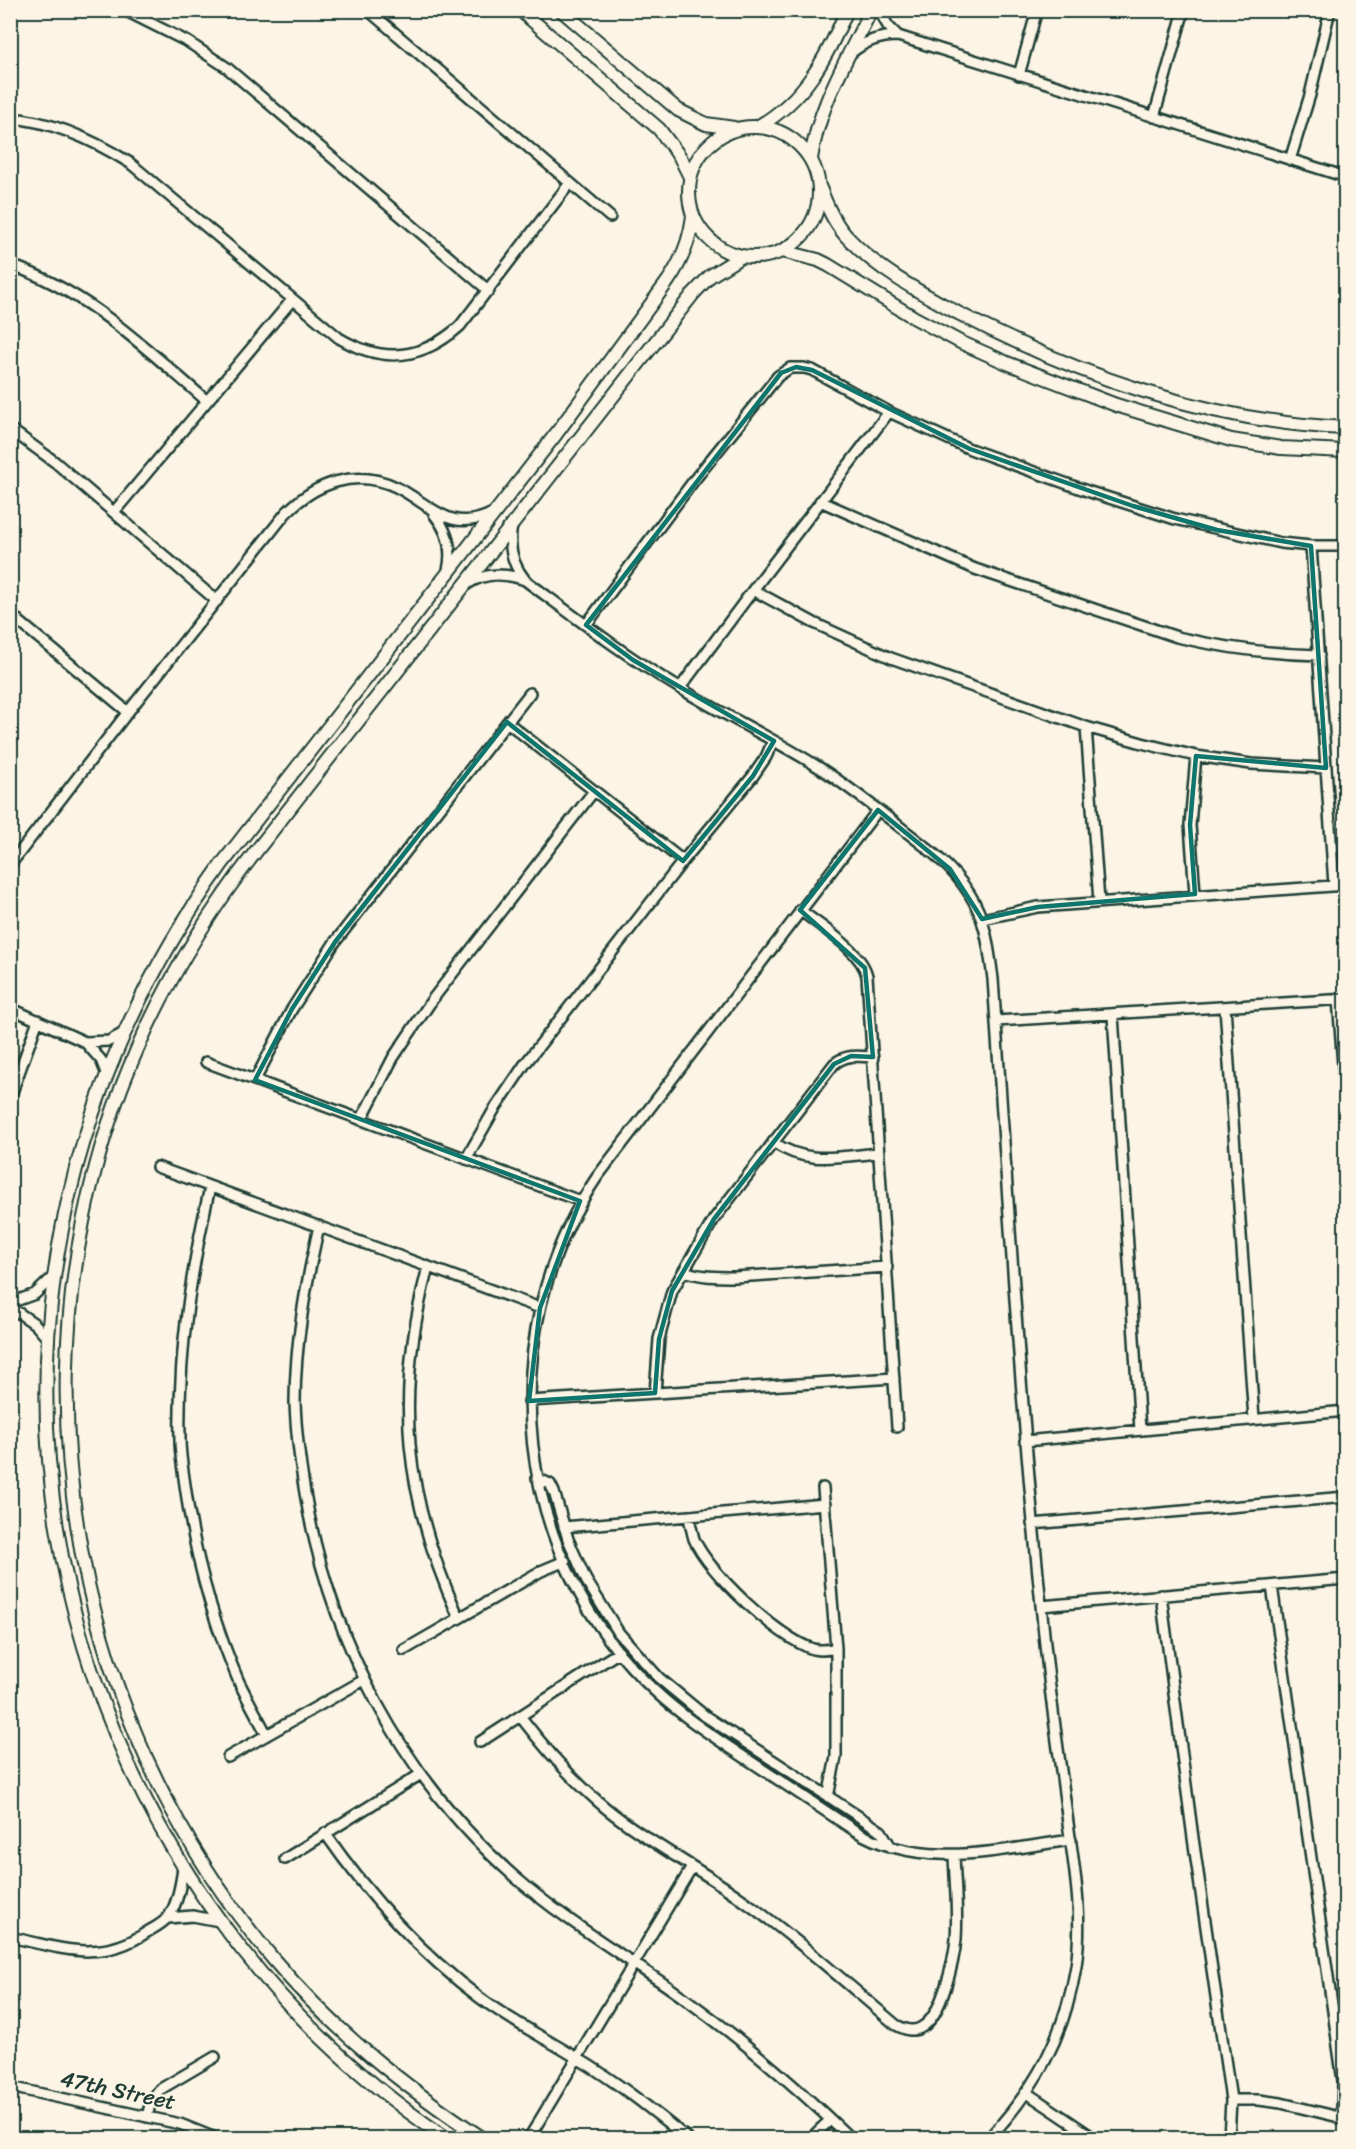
<svg xmlns="http://www.w3.org/2000/svg" width="1356" height="2149" font-family="Sriracha,sans-serif">
	<style>
		.lines { fill: none; stroke-linecap: round; stroke-linejoin: round }
		.minor-casing { stroke: #1f3d34; stroke-width: 14 }
		.tertiary-casing { stroke: #1f3d34; stroke-width: 16 }
		.minor { stroke: #fcf5e5; stroke-width: 9 }
		.tertiary { stroke: #fcf5e5; stroke-width: 12 }
		.marked { fill: none; stroke: #0f766e; stroke-width: 4.5; stroke-linejoin: round }
		.labels { text-anchor: middle; dominant-baseline: central; stroke-width: 4.5; stroke-linejoin: round; paint-order: stroke }
		.street-label { font-size: 22px; fill: #1f3d34; stroke: #fcf5e5 }
	</style>
	<rect width="100%" height="100%" fill="#fcf5e5"/>
	<filter id="ink" filterUnits="userSpaceOnUse"><feTurbulence type="fractalNoise" baseFrequency=".0167" numOctaves="2"/><feDisplacementMap in="SourceGraphic" scale="12" xChannelSelector="R" yChannelSelector="G"/><feConvolveMatrix kernelMatrix="1 2 1 2 8 2 1 2 1" color-interpolation-filters="sRGB"/></filter>
	<g filter="url(#ink)">
		<g class="lines">
			<g class="minor-casing">
				<path id="minor" d="M124 10 188 42 226 67 489 291
					M368 10 610 217
					M879 10 888 26 898 36
					M851 53C865 41 880 36 898 36L1346 177
					M1019 75 1037 10
					M1154 117 1184 10
					M10 118C53 121 95 141 130 163L339 338C383 364 422 360 460 326L570 183
					M1290 160 1310 95 1330 10
					M10 265C88 291 146 349 207 401
					M10 429 55 462 217 601
					M820 501 975 569 1177 637C1224 648 1270 654 1319 655
					M114 512 292 300
					M434 514C448 531 453 549 448 570
					M512 526C508 546 512 564 525 580 575 617 624 655 678 687 722 714 768 736 812 763 843 782 872 805 900 827 925 846 952 866 969 893 986 919 989 949 993 979 1008 1198 1021 1416 1044 1634 1050 1697 1060 1760 1068 1823 1075 1871 1083 1917 1076 1966 1065 2035 1036 2088 989 2138
					M1311 546 1334 885
					M467 584C486 572 505 573 525 580
					M753 590 814 623 891 658 1086 727 1142 743 1196 756 1251 764 1326 768
					M10 614 128 712
					M586 625 695 479 778 376 790 368H804L812 370 889 412 970 449 1090 492 1175 519 1281 543 1311 546H1346
					M10 630 18 620
					M680 688 753 590 889 412
					M507 722 683 861
					M1086 727 1099 901
					M878 810 597 1177C489 1336 514 1561 656 1692 684 1718 716 1738 747 1759 783 1783 818 1806 854 1830 921 1871 997 1850 1071 1840
					M10 865 128 712 286 513C315 483 356 468 396 487 431 504 449 535 493 513
					M1195 894 1190 825 1196 756
					M800 910C820 926 862 951 867 976L897 1427
					M982 919 1038 907 1346 885
					M1338 999 1346 1106
					M1225 1007 1254 1419
					M10 1008 85 1042 101 1060 107 1075
					M1113 1015 1140 1430
					M996 1021 1346 999
					M85 1042 109 1041 124 1033
					M206 1062 580 1201
					M255 1080 292 1009 335 942 530 693
					M10 1098 38 1020
					M361 1120 393 1058 432 1000 594 791
					M773 1142C807 1166 840 1156 879 1153
					M466 1159 494 1110 525 1064 683 861 753 776 766 757 773 741
					M157 1167 540 1308
					M210 1187C191 1272 178 1351 180 1440 180 1455 183 1470 185 1485 194 1552 212 1620 239 1682 248 1700 258 1718 267 1735
					M319 1226C306 1284 295 1343 295 1402 296 1433 300 1463 305 1493 330 1641 402 1778 516 1878 568 1923 627 1957 684 1998 743 2040 798 2088 850 2138
					M428 1267C394 1397 404 1496 459 1618
					M684 1271C701 1277 717 1277 735 1277L887 1267
					M10 1303 35 1294 54 1276
					M10 1307 35 1324 48 1339
					M655 1393 659 1339 672 1291 714 1219 834 1064C846 1054 859 1056 873 1057
					M529 1401 894 1378
					M1025 1441 1346 1411
					M537 1478 550 1484 554 1492 568 1539 586 1580 619 1633 659 1678 705 1716 881 1831 891 1847
					M823 1488 836 1648V1757L828 1797
					M689 1516C690 1524 692 1531 694 1539 708 1572 778 1638 813 1649 821 1651 828 1650 836 1648
					M1032 1524 1346 1497
					M564 1527 825 1504
					M1272 1586 1343 2081 1342 2108 1339 2118
					M1161 1595 1193 1838 1231 2100 1229 2138
					M1041 1606 1346 1579
					M404 1650 541 1571 565 1561
					M520 1716C546 1750 574 1782 607 1809 649 1843 697 1867 740 1898 795 1937 845 1982 896 2025 904 2029 913 2033 922 2027 942 2016 954 1960 956 1939 958 1911 955 1883 954 1855
					M480 1742 619 1652
					M228 1757 364 1680
					M325 1833C368 1895 419 1952 480 1998 511 2021 545 2038 577 2058 616 2081 652 2110 687 2138
					M285 1859 421 1774
					M168 1918 193 1916 219 1921
					M10 1937C61 1948 101 1964 147 1932 154 1928 164 1923 169 1916 178 1903 181 1883 183 1868
					M10 2087 180 2124 215 2138
					M1027 2093 1094 2138
					M1231 2100H1259L1281 2103 1343 2118
					M147 2117 151 2101 159 2090 215 2057
					M529 2138 692 1867
					M811 2138 830 2120"/>
			</g>
			<g class="tertiary-casing">
				<path id="tertiary" d="M520 10 659 129 680 157 690 177
					M561 10 678 110 706 124 734 128
					M759 126C805 99 826 59 847 10
					M689 192a65 65 0 1 1 130 0a65 65 0 1 1-130 0Z
					M811 159C818 106 848 58 871 10
					M819 186C827 206 835 226 851 241 880 271 920 292 956 312 1074 374 1211 423 1346 428
					M782 251 818 260 828 265 915 318 960 342 1007 363 1116 405 1231 440 1281 448 1346 451
					M446 2138C166 1952 9 1612 54 1278 74 1128 134 987 222 864L556 434 668 281C682 261 690 240 693 216
					M482 2138C405 2087 334 2031 274 1960 90 1743 22 1441 96 1166 127 1051 184 944 257 850L693 294 710 276 742 256"/>
			</g>
			<use href="#minor" class="minor"/>
			<use href="#tertiary" class="tertiary"/>
		</g>
	</g>
	<path class="marked" d="M796 367 812 370 970 449 1133 506 1217 530 1311 546 1326 768 1196 756 1190 825 1195 894 1038 907 982 919 950 869 878 810 800 910 865 968 873 1057 851 1056 834 1064 714 1219 672 1291 659 1339 655 1393 529 1401 540 1308 580 1201 255 1080 292 1009 335 942 507 722 683 861 753 776 774 741 633 660 586 625 781 373Z"/>
	<g class="labels">
		<g class="street-label">
			<text transform="translate(118 2090) rotate(12)">47th Street</text>
		</g>
	</g>
	<rect width="1356" height="2149" fill="none" stroke="#fcf5e5" stroke-width="36"/>
	<rect x="18" y="18" width="1320" height="2113" fill="none" stroke="#1f3d34" stroke-width="2" filter="url(#ink)"/>
</svg>
